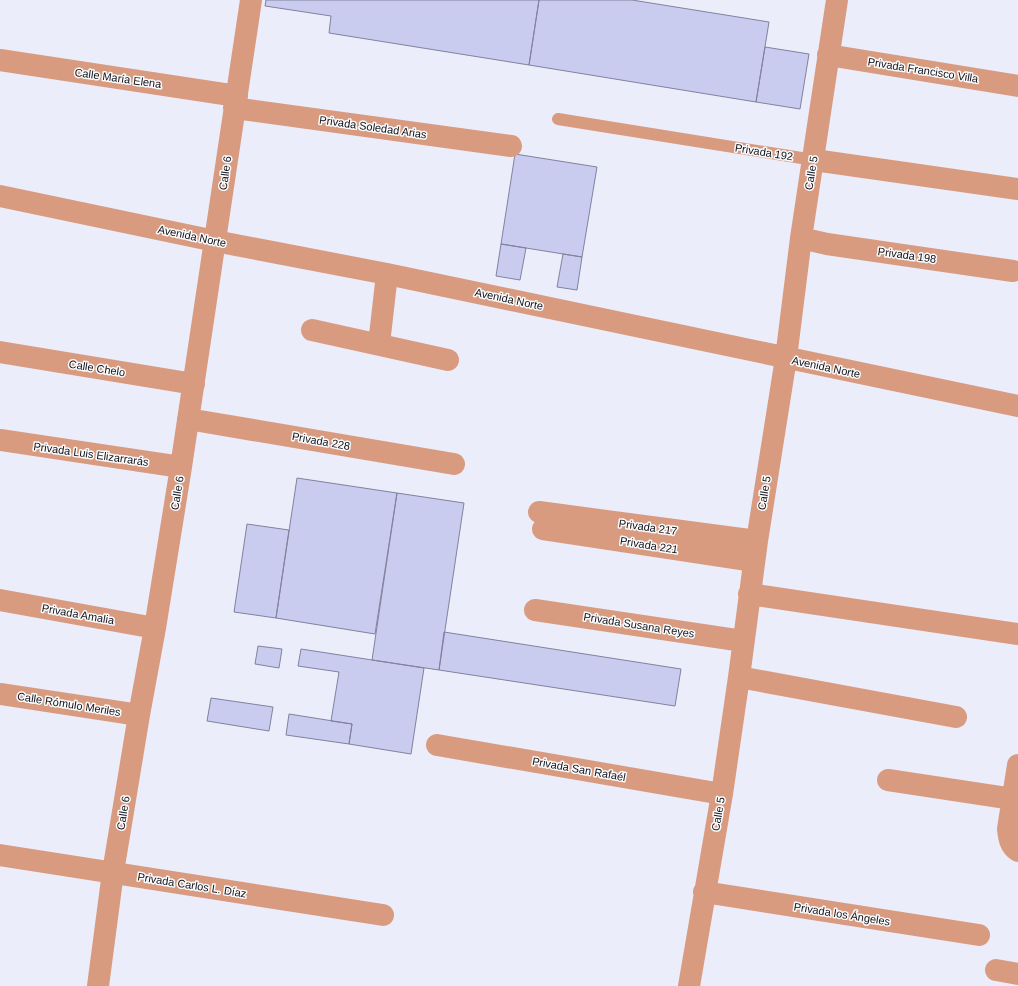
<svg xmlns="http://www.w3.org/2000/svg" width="1018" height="986" font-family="Arial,sans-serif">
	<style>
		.building { fill: #c9cbef; stroke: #81829e }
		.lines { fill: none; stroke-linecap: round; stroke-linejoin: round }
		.lane { stroke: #d99b80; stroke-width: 12 }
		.street { stroke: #d99b80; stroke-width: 22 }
		.labels { text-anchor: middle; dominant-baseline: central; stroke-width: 3; stroke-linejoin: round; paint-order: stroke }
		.street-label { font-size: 11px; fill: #11111b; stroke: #fbfbfb }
	</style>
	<rect width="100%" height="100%" fill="#ecedfa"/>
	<path class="building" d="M266 0H539L529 65 329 33 331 16 265 6Z
		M539 0H632L769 22 756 102 529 65Z
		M765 47 809 54 800 109 756 102Z
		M515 154 597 167 582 257 501 244Z
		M501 244 526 248 520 280 496 276Z
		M563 254 582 257 577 290 557 287Z
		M297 478 397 493 375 634 276 618Z
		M397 493 464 503 439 670 372 660Z
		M247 524 289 530 276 618 234 612Z
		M444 632 681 669 675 706 439 670Z
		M258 646 282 649 279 668 255 664Z
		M301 649 424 668 411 754 349 744 352 724 331 721 339 672 298 666Z
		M211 698 273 707 269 731 207 721Z
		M289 714 352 724 349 744 286 735Z"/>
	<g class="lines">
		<path class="lane" d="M558 119 814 160"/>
		<path class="street" d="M828 55 1018 86
			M0 60 237 96
			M234 108 511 146
			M814 160 1018 189
			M0 196 215 241 387 274 1018 406
			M801 238 827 244 1013 271
			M312 330 448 360
			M379 344 387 274
			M0 352 194 384
			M188 419 454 464
			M0 440 181 467
			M539 512 757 541
			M543 529 754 561
			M749 594 1018 634
			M0 600 155 628
			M535 610 743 641
			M739 677 956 717
			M0 694 139 715
			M437 745 722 794
			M1018 765 1008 829C1009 838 1010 846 1018 851
			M888 780 1013 799
			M0 855 383 915
			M704 892 979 935
			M996 970 1018 974
			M98 986 113 872 139 715 155 628 181 467 251 0
			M689 986 722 794 739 677 757 541 786 358 801 238 837 0"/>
	</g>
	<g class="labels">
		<g class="street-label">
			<text transform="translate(923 70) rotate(9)">Privada Francisco Villa</text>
			<text transform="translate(118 78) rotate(8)">Calle María Elena</text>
			<text transform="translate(373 127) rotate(8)">Privada Soledad Arias</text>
			<text transform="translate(764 152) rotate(9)">Privada 192</text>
			<text transform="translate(225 173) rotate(-82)">Calle 6</text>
			<text transform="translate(811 173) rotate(-81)">Calle 5</text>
			<text transform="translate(192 236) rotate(12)">Avenida Norte</text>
			<text transform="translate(907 255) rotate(8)">Privada 198</text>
			<text transform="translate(509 299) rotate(12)">Avenida Norte</text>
			<text transform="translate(826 367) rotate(12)">Avenida Norte</text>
			<text transform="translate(97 368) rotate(9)">Calle Chelo</text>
			<text transform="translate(321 441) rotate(10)">Privada 228</text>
			<text transform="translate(91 454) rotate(8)">Privada Luis Elizarrarás</text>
			<text transform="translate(177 493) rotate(-81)">Calle 6</text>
			<text transform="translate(764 493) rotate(-81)">Calle 5</text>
			<text transform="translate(648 527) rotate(8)">Privada 217</text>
			<text transform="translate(649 545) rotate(9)">Privada 221</text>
			<text transform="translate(78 614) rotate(10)">Privada Amalia</text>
			<text transform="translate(639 625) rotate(9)">Privada Susana Reyes</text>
			<text transform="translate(69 704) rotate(9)">Calle Rómulo Meriles</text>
			<text transform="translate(579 769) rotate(10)">Privada San Rafaél</text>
			<text transform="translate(123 813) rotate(-81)">Calle 6</text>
			<text transform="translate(718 814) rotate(-80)">Calle 5</text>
			<text transform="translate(192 885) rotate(9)">Privada Carlos L. Díaz</text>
			<text transform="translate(842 914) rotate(9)">Privada los Ángeles</text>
		</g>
	</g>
</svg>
